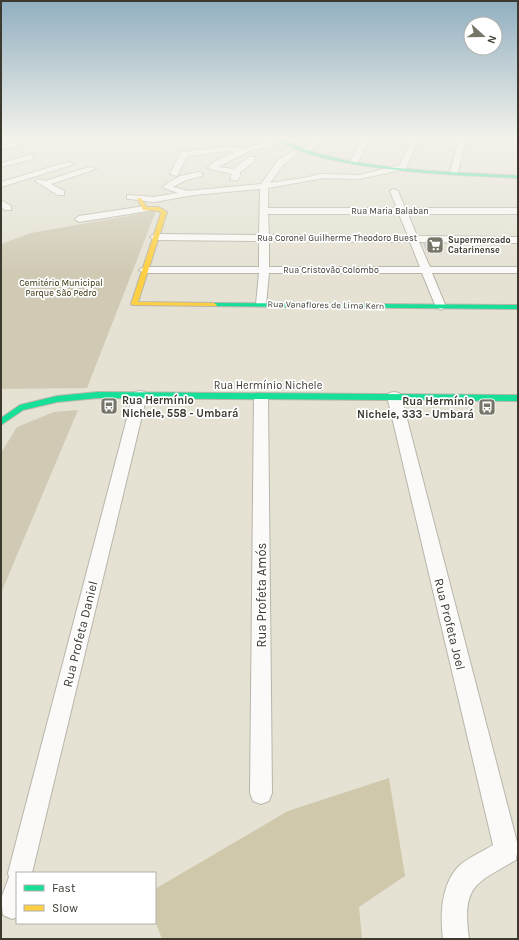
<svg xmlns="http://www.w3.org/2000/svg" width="519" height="940" font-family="Karla,sans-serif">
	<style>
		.green { fill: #d0cab5 }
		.forest { fill: #d0c8ab }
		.building { fill: #d2cecb; stroke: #c2bdbb }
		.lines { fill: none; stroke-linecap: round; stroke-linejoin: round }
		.street-casing { stroke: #b8b6ab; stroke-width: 2 }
		.fast-casing { stroke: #b8b6ab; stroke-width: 2 }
		.slow-casing { stroke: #b8b6ab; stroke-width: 2 }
		.street { fill: #fbfaf8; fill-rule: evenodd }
		.fast { fill: #16e098; fill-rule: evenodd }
		.slow { fill: #ffcf43; fill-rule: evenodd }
		.labels { text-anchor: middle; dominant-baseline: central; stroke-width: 3.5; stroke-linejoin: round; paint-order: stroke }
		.far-street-label { font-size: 9px; fill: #3c392f; stroke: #fff }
		.far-poi-label { font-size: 9px; font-weight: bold; fill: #3c392f; stroke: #fff; text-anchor: start }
		.far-park-label { font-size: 9px; fill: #352c08; stroke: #fff }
		.street-label { font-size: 11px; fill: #3c392f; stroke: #fff }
		.poi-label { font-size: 11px; font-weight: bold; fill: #3c392f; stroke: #fff; text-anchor: start }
		.near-street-label { font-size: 13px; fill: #3c392f; stroke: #fff }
	</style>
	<rect width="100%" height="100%" fill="#e5e1d3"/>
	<path class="green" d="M156 211 87 388 1 389V244L31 233Z
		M78 410 1 593V453L17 427 54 412Z"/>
	<path class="forest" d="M389 778 405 876 359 907 362 939H162L155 921V889L288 811Z"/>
	<path class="building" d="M424 244H438L442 253H428Z"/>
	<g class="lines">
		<g class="street-casing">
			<path id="street" d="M279 139 282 140V142L249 151 218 167 233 169 249 157H255V161L240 172V176L237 181 230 179 232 174 207 168 217 160 236 152 227 151 187 156 177 176 170 174 181 152 227 147 242 149Z
				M312 139H319L309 154H303L302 152Z
				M363 139H369L357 164H351L350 162Z
				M412 139H418L406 169 359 179 324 178 268 188V208H397L390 191 394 189 398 191 405 208H518V214H408L417 236 518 237V243L419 242 430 267H518V273H432L446 307 441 310 436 307 422 273H269L266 304 261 307 256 304 259 273H144L139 270 144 267H259V241L155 240 150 237 155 234 259 235 260 189 194 195 154 202 130 199H127V195L154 197 178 193 162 187 180 176 199 172 203 174 202 176 186 180 173 187 188 191 261 184 278 160 293 151H296V155L284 164 270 183 309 177 319 174 359 175 400 165ZM268 214H399L408 236 269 235ZM269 241 410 242 420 267H269Z
				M459 139H465L458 172 454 174 450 172Z
				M13 143 17 145 15 146 1 150V146Z
				M30 155H33V159L1 167V163Z
				M68 162 75 164 1 187V182Z
				M89 167 96 169 51 184 64 191V195H58L35 181 39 179 45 181Z
				M1 200 11 206V210H5L1 207Z
				M145 206 149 209 148 211 79 222 75 219 79 216Z
				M140 391 145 392 147 395 32 873H17V917L12 919 3 915 1 899 9 877 8 873 133 395 135 392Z
				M394 392 399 393 401 396 518 846 516 860C474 884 462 886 469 939H443C440 916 441 886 457 868 466 858 482 852 493 845L387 396 389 393Z
				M261 393 266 394 268 397 272 793 269 801 261 804 253 801 250 793 254 397 256 394Z"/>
		</g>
		<g class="fast-casing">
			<path id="fast" d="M276 139H281C347 172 445 171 518 176V178C456 175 394 173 333 160 314 156 292 150 276 139Z
				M214 303 518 305V309L212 306 211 305Z
				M98 392 518 395V401L98 398 57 402 23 410 1 425V418L20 405 57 396Z"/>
		</g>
		<g class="slow-casing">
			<path id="slow" d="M137 198H141L147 207H159L167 212 138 302 214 303 217 305 216 306 132 305 131 304 161 213 158 211 143 210Z"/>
		</g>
		<use href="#street" class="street"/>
		<use href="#fast" class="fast"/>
		<use href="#slow" class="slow"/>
	</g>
	<linearGradient id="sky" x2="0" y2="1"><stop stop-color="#91afc1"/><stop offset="0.51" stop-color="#f3f2eb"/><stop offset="1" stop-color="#f3f2eb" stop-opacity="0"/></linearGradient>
	<rect width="519" height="271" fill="url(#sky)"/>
	<defs>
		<g id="supermarket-square" transform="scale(0.9)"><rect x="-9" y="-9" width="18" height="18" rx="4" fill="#777468" stroke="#fff"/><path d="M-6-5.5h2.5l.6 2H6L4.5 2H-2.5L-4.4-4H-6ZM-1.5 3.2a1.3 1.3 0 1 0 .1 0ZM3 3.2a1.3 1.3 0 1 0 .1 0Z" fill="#fff"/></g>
		<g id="bus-square" transform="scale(0.9)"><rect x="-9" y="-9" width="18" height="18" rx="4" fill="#777468" stroke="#fff"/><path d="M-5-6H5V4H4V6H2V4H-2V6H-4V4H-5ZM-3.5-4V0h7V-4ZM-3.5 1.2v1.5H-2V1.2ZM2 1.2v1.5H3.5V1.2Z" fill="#fff"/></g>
	</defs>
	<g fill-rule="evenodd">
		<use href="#supermarket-square" x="435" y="245"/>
		<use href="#bus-square" x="109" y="406"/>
		<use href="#bus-square" x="487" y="407"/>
	</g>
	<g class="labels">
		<g class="far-street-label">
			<text x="390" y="211">Rua Maria Balaban</text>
			<text x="337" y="238">Rua Coronel Guilherme Theodoro Buest</text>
			<text x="331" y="270">Rua Cristovão Colombo</text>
			<text transform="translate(326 305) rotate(1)">Rua Vanaflores de Lima Kern</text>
		</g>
		<g class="far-poi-label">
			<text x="448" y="240">Supermercado<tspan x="448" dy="10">Catarinense</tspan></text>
		</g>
		<g class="far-park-label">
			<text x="61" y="283">Cemitério Municipal<tspan x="61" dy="10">Parque São Pedro</tspan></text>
		</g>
		<g class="street-label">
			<text x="268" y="385">Rua Hermínio Nichele</text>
		</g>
		<g class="poi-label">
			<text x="122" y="400">Rua Hermínio<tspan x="122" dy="13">Nichele, 558 - Umbará</tspan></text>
			<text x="474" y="401" text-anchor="end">Rua Hermínio<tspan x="474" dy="13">Nichele, 333 - Umbará</tspan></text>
		</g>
		<g class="near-street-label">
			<text transform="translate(261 595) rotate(-90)">Rua Profeta Amós</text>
			<text transform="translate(450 624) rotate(76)">Rua Profeta Joel</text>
			<text transform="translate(80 634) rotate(-76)">Rua Profeta Daniel</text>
		</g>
	</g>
	<rect width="519" height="940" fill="none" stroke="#3c392f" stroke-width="4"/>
	<rect x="16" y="872" width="140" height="52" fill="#ffffff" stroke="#b1b0ac"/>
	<rect x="24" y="885" width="20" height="6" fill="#16e098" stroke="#b1b0ac"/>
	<text x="52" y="892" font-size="12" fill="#3c392f">Fast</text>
	<rect x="24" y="905" width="20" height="6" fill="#ffcf43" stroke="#b1b0ac"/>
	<text x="52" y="912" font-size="12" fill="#3c392f">Slow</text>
	<g transform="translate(483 36) rotate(111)"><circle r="19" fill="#ffffff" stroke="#b1b0ac"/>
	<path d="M0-3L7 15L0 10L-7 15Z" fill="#777468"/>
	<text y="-6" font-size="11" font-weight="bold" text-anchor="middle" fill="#3c392f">N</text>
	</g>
</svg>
